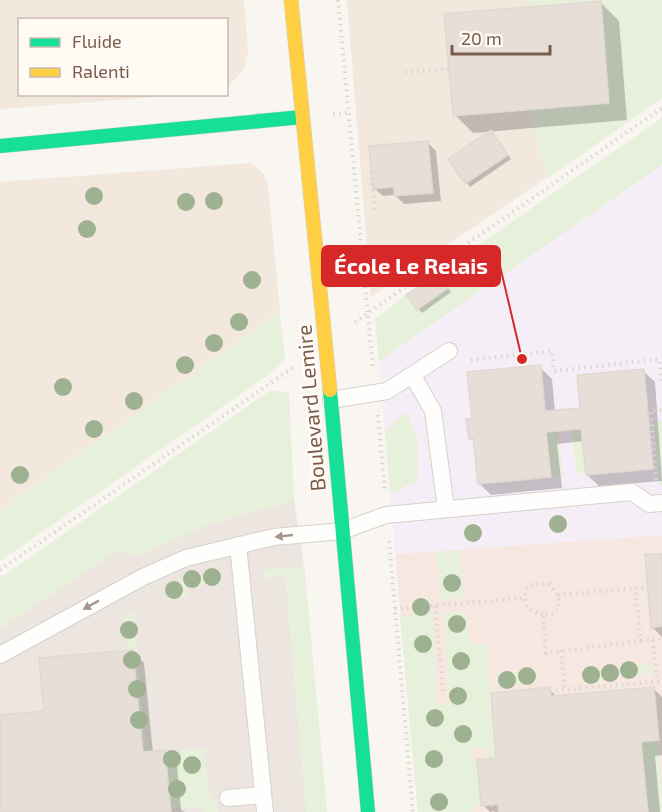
<svg xmlns="http://www.w3.org/2000/svg" width="662" height="812" font-family="'Exo 2',sans-serif">
	<style>
		.residential { fill: #f2e8de }
		.commercial { fill: #f6e8e1 }
		.industrial { fill: #ede5e0 }
		.education { fill: #f6eef6 }
		.green { fill: #e7f0db }
		.shadow { fill: #0003 }
		.building { fill: #e6ded7; stroke: #e2d8d2; stroke-width: 1.5 }
		.lines { fill: none; stroke-linecap: round; stroke-linejoin: round }
		.lane-casing { stroke: #d7d1cb; stroke-width: 18 }
		.fast-casing { stroke: #d9d2cb; stroke-width: 15 }
		.slow-casing { stroke: #d9d2cb; stroke-width: 15 }
		.path { stroke: #dcd5d0; stroke-width: 4; stroke-dasharray: 1.5 4.5; stroke-linecap: butt }
		.lane { stroke: #fefefd; stroke-width: 16 }
		.fast { stroke: #16e098; stroke-width: 14 }
		.slow { stroke: #ffcf43; stroke-width: 14 }
		.tree { fill: #9eb190 }
		.oneway { fill: #a8958b }
		.labels { text-anchor: middle; dominant-baseline: central; stroke-width: 6; stroke-linejoin: round; paint-order: stroke }
		.street-label { font-size: 21px; fill: #7a5c4d; stroke: #fffaf3 }
		.leader { fill: none; stroke: #d62828; stroke-width: 2 }
		.callout-dot { fill: #d62828; stroke: #fffaf3; stroke-width: 2 }
		.callout { fill: #d62828; stroke: #d62828; stroke-width: 2 }
		.callout-label { font-size: 22px; text-anchor: middle; font-weight: bold; fill: #fff }
	</style>
	<rect width="100%" height="100%" fill="#f9f5f0"/>
	<path class="residential" d="M0 0H244L248 52 244 69 227 88 226 20H20V94L182 95 0 109Z
		M347 0H602L612 133 371 297Z
		M250 163 263 173 268 185 280 312 0 510V182Z"/>
	<path class="commercial" d="M662 535V812H418L395 554Z"/>
	<path class="industrial" d="M294 500 304 566 327 812H0V628L120 549 139 556 203 526Z"/>
	<path class="education" d="M662 165V535L395 554 379 361Z"/>
	<path class="green" d="M529 0H662V98L548 178 534 127 532 110 609 103 601 2 529 7Z
		M662 118V165L379 361 375 319 406 295 417 310 448 288 438 273Z
		M280 312 285 359 267 376 0 561V510Z
		M271 390 289 393 294 500 203 526 139 556 120 549 0 628V578Z
		M406 411 417 438 418 483 405 486 401 491 390 492 385 432Z
		M662 421V486H660L654 422Z
		M581 429 585 472 577 473 571 430Z
		M558 431 563 476 551 477 546 432Z
		M460 550 464 596 442 600 436 552Z
		M304 566 327 812H306L285 576 263 579 262 570Z
		M219 576V581L186 586 188 597 169 600 168 589 187 577Z
		M133 611 147 752H143L133 650H128L125 614Z
		M466 611 471 645H487L496 758 488 760 487 748 469 750 471 759 477 760 481 802 476 805 473 812H418L400 616 433 612 437 704 450 703 444 612Z
		M651 664 650 673 586 681 585 672Z
		M535 671 536 683 497 686V674Z
		M659 740 662 812H648L641 742Z
		M204 748 210 799H216L218 812H206L199 808H170L166 753Z"/>
	<path class="shadow" d="M601 3 619 21 627 120 473 133 455 115Z
		M495 136 511 159 470 187 450 160Z
		M427 142 436 151 441 201 404 204 395 195 383 196 374 188Z
		M441 279 451 292 422 313 408 296Z
		M540 367 552 379 555 412 582 409 643 371 655 382 662 481 599 486 587 475 584 441 557 444 562 488 491 495 479 483 476 443 470 438 474 420Z
		M662 555V637L652 627Z
		M132 651 144 663 153 753 165 752 177 764 181 810 185 812H0V716L46 712Z
		M549 689 557 697 654 689 662 697V755L655 756 660 812H490L483 805 498 760Z"/>
	<path class="building" d="M601 1 609 103 453 116 444 14Z
		M491 130 508 155 465 184 448 159Z
		M428 141 433 193 394 196V187L373 189 369 146Z
		M438 273 448 288 417 310 406 295Z
		M541 365 545 411 580 408 577 375 644 369 653 469 586 475 581 429 546 432 551 477 478 484 473 438 469 439 466 419H472L467 372Z
		M645 554H662V626L651 628Z
		M133 650 143 752 165 750 171 812H0V715L44 711 39 658Z
		M550 687 551 696 654 687 659 740 641 742 648 812H499L498 804 481 806 477 760 496 758 491 693Z"/>
	<g class="lines">
		<g class="lane-casing">
			<path id="lane" d="M413 376 433 411 446 509
				M331 400 387 391 449 351
				M238 545 265 812
				M0 655 143 577 186 558 274 537 342 531 386 515 632 492 649 504 662 503
				M228 798 263 795"/>
		</g>
		<g class="fast-casing">
			<path id="fast" d="M0 146 302 117
				M330 390 368 812"/>
		</g>
		<g class="slow-casing">
			<path id="slow" d="M291 0 330 390"/>
		</g>
		<path class="path" d="M338 0 373 369
			M405 72 449 69
			M333 114 348 113
			M371 172 375 209
			M355 322 662 108
			M471 360 552 351 554 371 659 359 662 386
			M378 415 385 491
			M656 480 651 411 662 410
			M389 541 413 812
			M0 570 294 367
			M558 595 648 587
			M435 606 443 692
			M395 609 525 598
			M543 614C528 612 524 606 525 591L531 585 549 584 558 595 559 608 553 614H543L546 653 641 641 635 589
			M653 640 657 682
			M641 641 662 639
			M561 650 565 690
			M550 691 662 681
			M492 805 493 812"/>
		<use href="#lane" class="lane"/>
		<use href="#fast" class="fast"/>
		<use href="#slow" class="slow"/>
	</g>
	<g class="tree">
		<circle cx="94" cy="196" r="9"/>
		<circle cx="214" cy="201" r="9"/>
		<circle cx="186" cy="202" r="9"/>
		<circle cx="87" cy="229" r="9"/>
		<circle cx="252" cy="280" r="9"/>
		<circle cx="239" cy="322" r="9"/>
		<circle cx="214" cy="343" r="9"/>
		<circle cx="185" cy="365" r="9"/>
		<circle cx="63" cy="387" r="9"/>
		<circle cx="134" cy="401" r="9"/>
		<circle cx="94" cy="429" r="9"/>
		<circle cx="20" cy="475" r="9"/>
		<circle cx="558" cy="524" r="9"/>
		<circle cx="473" cy="533" r="9"/>
		<circle cx="212" cy="577" r="9"/>
		<circle cx="192" cy="579" r="9"/>
		<circle cx="452" cy="583" r="9"/>
		<circle cx="174" cy="590" r="9"/>
		<circle cx="421" cy="607" r="9"/>
		<circle cx="457" cy="624" r="9"/>
		<circle cx="129" cy="630" r="9"/>
		<circle cx="423" cy="644" r="9"/>
		<circle cx="132" cy="660" r="9"/>
		<circle cx="461" cy="661" r="9"/>
		<circle cx="629" cy="670" r="9"/>
		<circle cx="610" cy="673" r="9"/>
		<circle cx="591" cy="675" r="9"/>
		<circle cx="527" cy="676" r="9"/>
		<circle cx="507" cy="680" r="9"/>
		<circle cx="137" cy="689" r="9"/>
		<circle cx="458" cy="696" r="9"/>
		<circle cx="435" cy="718" r="9"/>
		<circle cx="139" cy="720" r="9"/>
		<circle cx="463" cy="734" r="9"/>
		<circle cx="172" cy="759" r="9"/>
		<circle cx="434" cy="759" r="9"/>
		<circle cx="192" cy="765" r="9"/>
		<circle cx="177" cy="789" r="9"/>
		<circle cx="439" cy="802" r="9"/>
	</g>
	<defs><path id="oneway-solid" d="M-6-.8H1V-3.2L6.5 0L1 3.2V.8H-6Z" transform="scale(1.5)"/></defs>
	<g class="oneway">
		<use href="#oneway-solid" transform="translate(284 536) rotate(174)"/>
		<use href="#oneway-solid" transform="translate(91 605) rotate(151)"/>
	</g>
	<g class="labels">
		<g class="street-label">
			<text transform="translate(310 408) rotate(-95)">Boulevard Lemire</text>
		</g>
	</g>
	<path class="leader" d="M522 359L500 266"/>
	<circle class="callout-dot" cx="522" cy="359" r="6"/>
	<rect class="callout" x="322" y="246" width="178" height="40" rx="6"/>
	<g class="callout-label">
		<text x="411" y="274">École Le Relais</text>
	</g>
	<rect x="18" y="18" width="210" height="78" fill="#fffaf3" stroke="#cabbb1" stroke-width="1.5"/>
	<rect x="30" y="38" width="30" height="9" fill="#16e098" stroke="#cabbb1" stroke-width="1.5"/>
	<text x="72" y="48" font-size="18" fill="#7a5c4d">Fluide</text>
	<rect x="30" y="68" width="30" height="9" fill="#ffcf43" stroke="#cabbb1" stroke-width="1.5"/>
	<text x="72" y="78" font-size="18" fill="#7a5c4d">Ralenti</text>
	<path d="M452 45v9h98v-9" fill="none" stroke="#7a5c4d" stroke-width="3"/>
	<text x="461" y="45" font-size="18" fill="#7a5c4d" stroke="#fffaf3" stroke-width="4.5" paint-order="stroke">20 m</text>
</svg>
